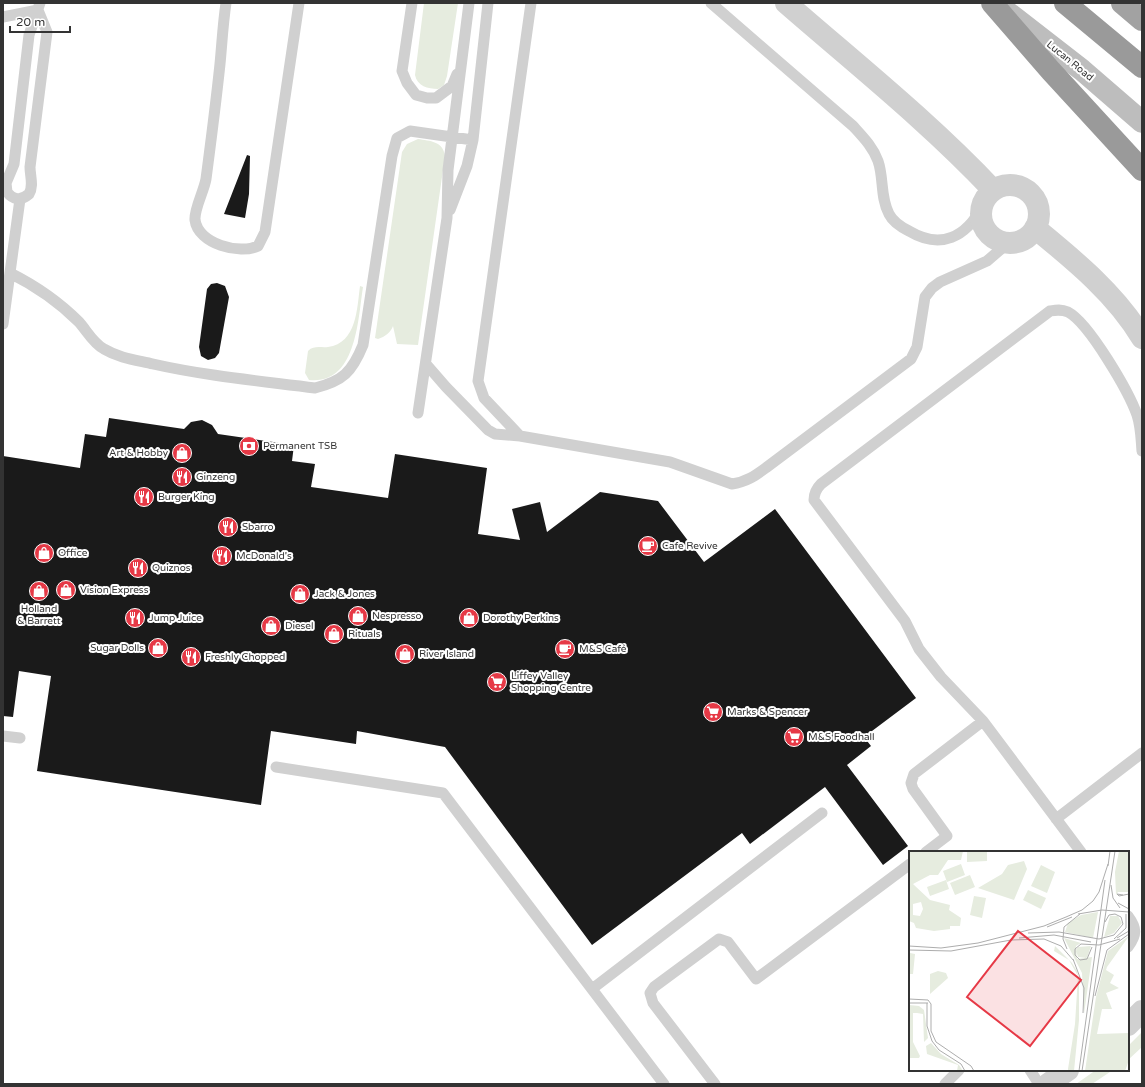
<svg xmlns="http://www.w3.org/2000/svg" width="1145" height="1087" font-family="'Varela Round',sans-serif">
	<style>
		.green { fill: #e6ecdf }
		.building { fill: #1a1a1a }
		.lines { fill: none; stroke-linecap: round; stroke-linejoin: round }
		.service { stroke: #d0d0d0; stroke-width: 11 }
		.minor { stroke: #d0d0d0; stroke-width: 22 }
		.secondary { stroke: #bdbdbd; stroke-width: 22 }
		.trunk { stroke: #a2a2a2; stroke-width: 22 }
		.motorway { stroke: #9a9a9a; stroke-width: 22 }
		.labels { text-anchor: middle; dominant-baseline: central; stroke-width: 4; stroke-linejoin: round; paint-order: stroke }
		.street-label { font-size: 10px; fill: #333; stroke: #fff }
		.poi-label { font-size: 10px; fill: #333; stroke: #fff; text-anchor: start }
		.inset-road { fill: none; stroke: #adadad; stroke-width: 1 }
		.view { fill: #e63946; fill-opacity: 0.15; stroke: #e63946; stroke-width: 2 }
		.inset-edge { fill: none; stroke: #333; stroke-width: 2 }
	</style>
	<rect width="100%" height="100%" fill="#fff"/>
	<path class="green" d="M424 3H458L447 76 444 85 438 89C428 89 417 86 415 75Z
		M418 139C430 141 443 141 445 156L418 345 397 344 393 326C391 332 385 337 378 339L375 338 402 152 407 144Z
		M360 286 363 287C358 318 357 385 309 380L305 373 308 351C314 345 321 348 328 347 357 343 357 308 360 286Z
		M1142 1032V1047L1128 1060V1046Z
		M1096 1070H1113L1092 1084H1076Z"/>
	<path class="building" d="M247 155 250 156 249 194 245 218 224 214Z
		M217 283 225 286 229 297 219 353 215 358 208 360 201 356 199 347 207 289 211 284Z
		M109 418 184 429 191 422 202 420 212 425 218 434 294 445 292 461 315 464 311 487 388 498 395 454 487 468 478 534 520 540 512 509 540 502 547 532 600 492 658 501 704 562 775 509 916 698 864 737 871 746 847 765 908 846 883 865 825 787 750 844 742 833 592 945 445 747 357 731 356 744 271 731 261 805 37 771 51 676 19 671 13 717 3 716V456L80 468 85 434 106 437Z"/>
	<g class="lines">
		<path class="service" d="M226 3C223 23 222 43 220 64 216 102 211 141 206 179 204 191 194 209 195 220 198 244 240 255 258 246L265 232 299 3
			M412 3 402 71 407 83 416 95 427 98H436L452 86 457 74
			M531 3 478 381 484 398 520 436 670 462 732 484C747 482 756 475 767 467L911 359 917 347 925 297 932 288 940 282 987 261 1008 243
			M711 3 853 126C863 137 873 147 878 161 884 178 880 197 889 214 893 222 901 227 909 231 941 250 966 237 982 207
			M38 10 47 32 30 167C30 176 34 186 29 194 21 201 13 200 7 192L6 183 14 164 29 35 40 3
			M3 17 38 10
			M450 210 467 166 473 140 488 3
			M10 273C36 286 59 302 79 322 87 331 93 343 104 349 119 358 136 360 153 364 206 376 261 381 315 388 343 381 352 372 363 345L392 156 397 138 410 131 473 140
			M3 324 20 199
			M426 364 446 387 488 430 495 434 520 436
			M418 413 447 218 448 170 469 3
			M3 736 20 738
			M276 767 443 793 664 1084
			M1056 819 1142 753
			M926 852 947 836 913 789 911 783 914 774 983 721
			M1081 852 983 721 941 677 919 649 905 621 814 500C814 493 816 489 821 484L1050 311C1056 310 1061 309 1068 312 1089 323 1129 392 1137 415 1141 427 1141 439 1142 451
			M1128 916C1137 928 1137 935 1128 947
			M592 989 822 813
			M1030 1070 1039 1084
			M715 1084 653 1003 650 993 654 987 719 939 728 942 756 979 910 864
			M945 1084 959 1070"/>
		<path class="minor" d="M786 3C856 64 929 122 993 190
			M981 214a29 29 0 1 1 58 0a29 29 0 1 1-58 0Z
			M1035 228C1074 260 1116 294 1142 338
			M1128 1025 1142 1011
			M1048 1084 1068 1070"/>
		<path class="secondary" d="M1006 11 1082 70 1142 122"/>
		<path class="trunk" d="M1122 3 1142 20"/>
		<path class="motorway" d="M992 3 1051 71 1142 170
			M1065 3 1142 67"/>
	</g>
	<defs>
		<g id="bank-disc" transform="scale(1)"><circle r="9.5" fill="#e63946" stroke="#fff"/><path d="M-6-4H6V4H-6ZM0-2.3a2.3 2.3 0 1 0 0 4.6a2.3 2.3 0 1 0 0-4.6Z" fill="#fff"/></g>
		<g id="shop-disc" transform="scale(1)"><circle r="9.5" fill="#e63946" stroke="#fff"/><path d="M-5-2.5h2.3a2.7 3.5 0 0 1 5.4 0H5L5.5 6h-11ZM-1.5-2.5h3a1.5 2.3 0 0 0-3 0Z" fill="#fff"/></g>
		<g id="restaurant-disc" transform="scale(1)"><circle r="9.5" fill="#e63946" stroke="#fff"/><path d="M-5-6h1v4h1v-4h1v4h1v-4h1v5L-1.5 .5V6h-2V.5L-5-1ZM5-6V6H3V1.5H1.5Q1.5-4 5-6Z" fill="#fff"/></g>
		<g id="cafe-disc" transform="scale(1)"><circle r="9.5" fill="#e63946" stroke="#fff"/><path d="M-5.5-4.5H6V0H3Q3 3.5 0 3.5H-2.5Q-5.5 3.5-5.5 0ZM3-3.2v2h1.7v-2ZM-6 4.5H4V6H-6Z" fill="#fff"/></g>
		<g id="supermarket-disc" transform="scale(1)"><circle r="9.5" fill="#e63946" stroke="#fff"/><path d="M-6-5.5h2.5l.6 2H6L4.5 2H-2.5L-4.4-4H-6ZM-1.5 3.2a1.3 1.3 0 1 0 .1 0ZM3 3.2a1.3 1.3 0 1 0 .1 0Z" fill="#fff"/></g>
	</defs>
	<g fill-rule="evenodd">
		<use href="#bank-disc" x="249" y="446"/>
		<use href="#shop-disc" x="182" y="453"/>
		<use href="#restaurant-disc" x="182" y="477"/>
		<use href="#restaurant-disc" x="144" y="497"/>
		<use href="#restaurant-disc" x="228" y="527"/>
		<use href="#cafe-disc" x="648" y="546"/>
		<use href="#shop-disc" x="44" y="553"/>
		<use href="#restaurant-disc" x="222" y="556"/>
		<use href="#restaurant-disc" x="138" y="568"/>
		<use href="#shop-disc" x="66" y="590"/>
		<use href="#shop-disc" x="39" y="591"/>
		<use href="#shop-disc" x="300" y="594"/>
		<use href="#shop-disc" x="358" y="616"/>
		<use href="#restaurant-disc" x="135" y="618"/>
		<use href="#shop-disc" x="469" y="618"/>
		<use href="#shop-disc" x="271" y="626"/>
		<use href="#shop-disc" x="334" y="634"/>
		<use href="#shop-disc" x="158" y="648"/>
		<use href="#cafe-disc" x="565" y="649"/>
		<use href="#shop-disc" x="405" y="654"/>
		<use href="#restaurant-disc" x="191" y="657"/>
		<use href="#supermarket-disc" x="497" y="682"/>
		<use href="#supermarket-disc" x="713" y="712"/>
		<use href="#supermarket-disc" x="794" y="737"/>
	</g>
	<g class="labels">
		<g class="street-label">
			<text transform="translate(1070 61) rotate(39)">Lucan Road</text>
		</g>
		<g class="poi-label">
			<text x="263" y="446">Permanent TSB</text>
			<text x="168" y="453" text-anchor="end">Art &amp; Hobby</text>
			<text x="196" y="477">Ginzeng</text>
			<text x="158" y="497">Burger King</text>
			<text x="242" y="527">Sbarro</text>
			<text x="662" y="546">Cafe Revive</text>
			<text x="58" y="553">Office</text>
			<text x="236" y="556">McDonald's</text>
			<text x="152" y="568">Quiznos</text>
			<text x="80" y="590">Vision Express</text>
			<text x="314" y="594">Jack &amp; Jones</text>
			<text x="39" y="609" text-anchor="middle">Holland<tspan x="39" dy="12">&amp; Barrett</tspan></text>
			<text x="372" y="616">Nespresso</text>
			<text x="149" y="618">Jump Juice</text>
			<text x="483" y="618">Dorothy Perkins</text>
			<text x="285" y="626">Diesel</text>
			<text x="348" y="634">Rituals</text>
			<text x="144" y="648" text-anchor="end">Sugar Dolls</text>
			<text x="579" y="649">M&amp;S Café</text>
			<text x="419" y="654">River Island</text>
			<text x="205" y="657">Freshly Chopped</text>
			<text x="511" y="676">Liffey Valley<tspan x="511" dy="12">Shopping Centre</tspan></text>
			<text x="727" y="712">Marks &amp; Spencer</text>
			<text x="808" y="737">M&amp;S Foodhall</text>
		</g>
	</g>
	<g transform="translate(909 851)">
		<rect width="220" height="220" fill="#fff"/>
		<path d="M0 0H54L52 9H39L29 24H21L4 33 21 49 41 54 40 59 52 67 51 75H41V78L25 80 7 77 5 72 0 70ZM12 51 14 58 11 65 4 64V53ZM58 0H78V10L58 11ZM210 0H220V41H209L207 44 206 21ZM115 10 118 18 105 49 69 37 93 23 99 14ZM52 13 56 24 38 31 34 20ZM132 14 146 21 138 42 122 35ZM61 24 66 36 46 44 41 32ZM37 29 40 38 21 45 18 36ZM119 39 137 47 132 58 114 49ZM65 45 77 47 73 67 61 64ZM189 61 184 87 156 81 159 72 172 64ZM201 65H209L213 72 205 82 195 86ZM220 85 198 116 197 119 205 124 201 132 210 137 197 142 203 158H193L188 183 220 182V209L216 220H176L187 146 199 100ZM155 87 172 92 167 95 168 108 183 106 175 163 173 122ZM146 95 163 112 168 120 170 129V169L165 220H159V218L166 173 169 125 160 109 145 100ZM182 95 178 107 169 106 167 99 169 96ZM1 102 6 103 4 123H0ZM29 120 37 122 39 127 21 143V123ZM0 154 10 155 15 159 19 187 15 191 14 163 8 162 9 158 8 162H4V191L11 205 10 207H0ZM22 192 32 203 50 214 54 220H48L49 214 18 203 17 195Z" fill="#e6ecdf" fill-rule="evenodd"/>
		<path class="inset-road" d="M199 15 201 0M202 34 204 47 211 57M214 44 208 43 210 45 220 43M209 52 220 58M169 63 193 59 220 61M138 76 163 66M119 82 150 81 190 88 205 84 214 73 212 66 206 63 200 64 196 71M110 87 145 84 182 91M208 87 220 80M205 88 217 77V63M0 95 32 97 69 92 135 75 157 66 173 59 184 50 190 41 199 13M183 96 178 108 171 109 166 104V98L172 93 190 94 211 88M158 98 154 88 155 76 171 63M0 99 42 100 102 89 135 88 152 95 165 110M164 108 175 137 174 162M186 145 198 99 220 83M0 148 19 149M19 149 22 153V180L27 191 62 215 65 220M0 152H19M18 152V175L23 190 30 199 52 213 56 220M170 220 196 29M173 220 206 0"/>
		<path class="view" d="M109 80 172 129 121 195 58 146Z"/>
		<rect width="220" height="220" class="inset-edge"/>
	</g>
	<rect width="1145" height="1087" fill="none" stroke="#333333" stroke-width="8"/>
	<path d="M10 26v6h60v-6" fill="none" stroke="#333333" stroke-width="2"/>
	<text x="16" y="26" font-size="12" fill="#333333" stroke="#ffffff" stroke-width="3" paint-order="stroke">20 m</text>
</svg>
